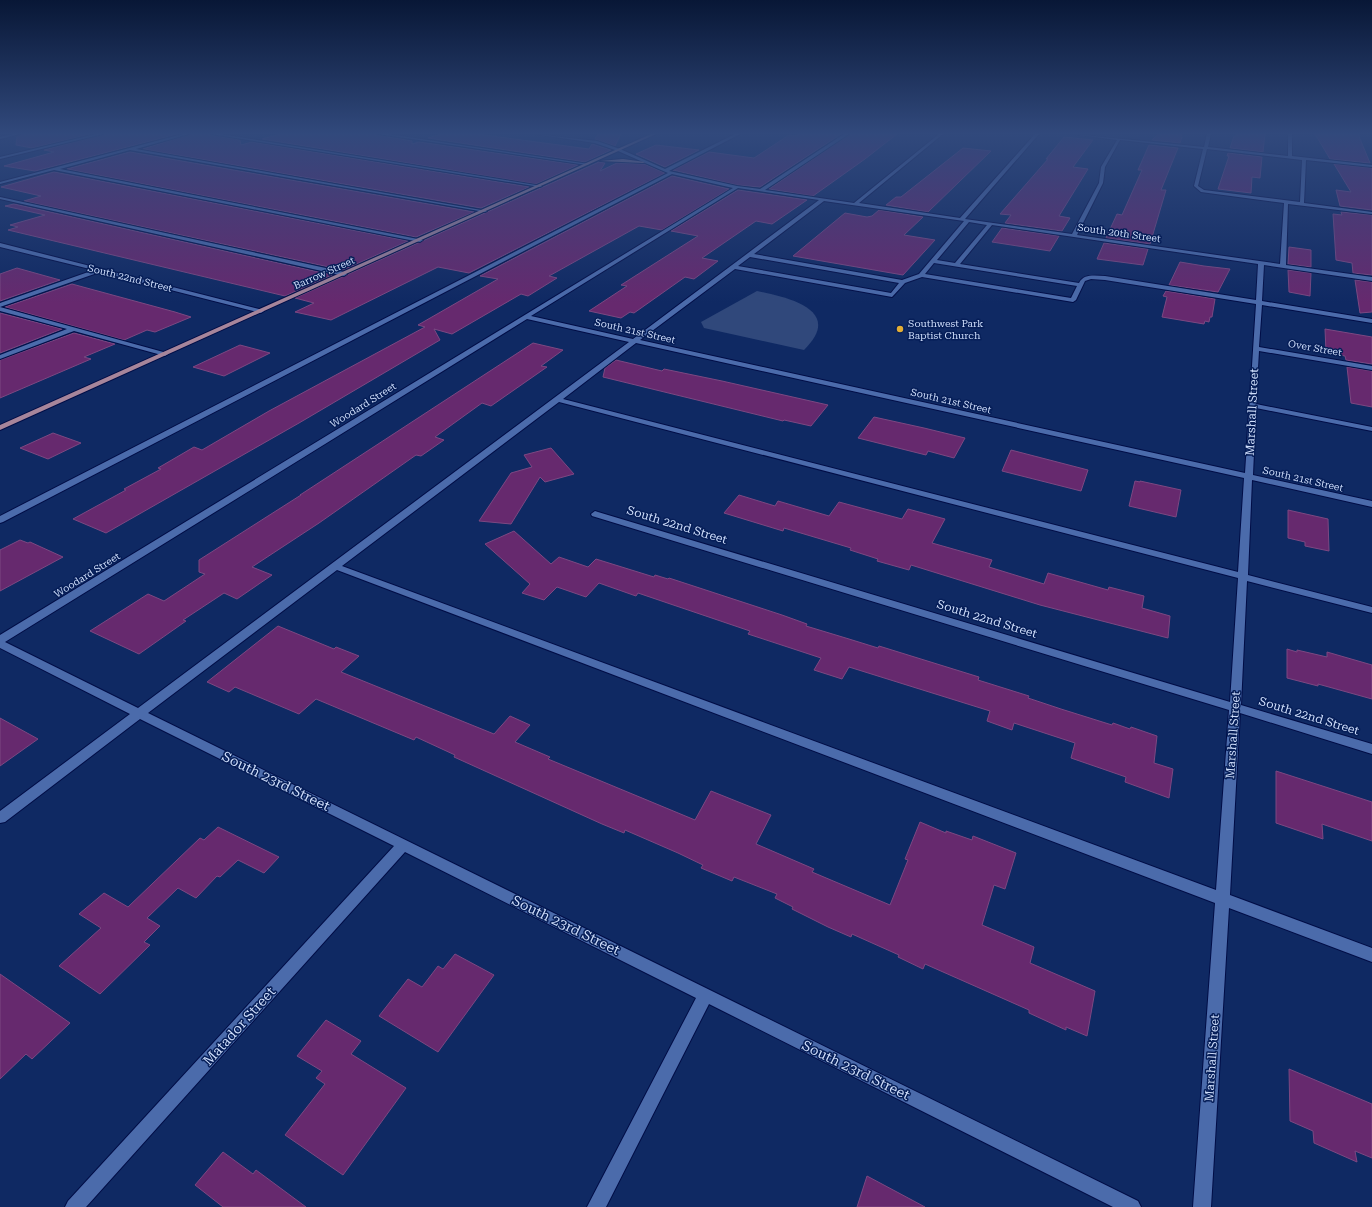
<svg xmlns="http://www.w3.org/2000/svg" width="1372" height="1207" font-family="'Roboto Serif',serif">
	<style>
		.green { fill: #30487b }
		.building { fill: #66296e; stroke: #7c4882 }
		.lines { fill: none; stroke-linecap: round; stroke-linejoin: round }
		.minor-casing { stroke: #000d46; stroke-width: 2 }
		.major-casing { stroke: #000d46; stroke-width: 2 }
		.minor { fill: #4b6bab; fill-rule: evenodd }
		.major { fill: #a6859b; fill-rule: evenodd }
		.poi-dot { fill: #e3ae35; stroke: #061e58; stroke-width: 1.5 }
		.labels { text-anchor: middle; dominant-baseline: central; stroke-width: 3; stroke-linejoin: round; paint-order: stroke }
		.far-street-label { font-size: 10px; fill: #cfdefb; stroke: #061e58 }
		.far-poi-label { font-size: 10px; fill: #cfdefb; stroke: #061e58; text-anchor: start }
		.street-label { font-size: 12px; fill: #cfdefb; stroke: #061e58 }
		.near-street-label { font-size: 14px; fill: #cfdefb; stroke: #061e58 }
	</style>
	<rect width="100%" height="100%" fill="#0f2963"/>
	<path class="green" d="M757 291C787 297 845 310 804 350L704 328 701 322Z"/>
	<path class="building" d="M21 134H90L32 148 16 145 17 136Z
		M104 134H177L35 171 4 166 54 152 44 150Z
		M190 134H210L211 135 240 140 241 145 252 142 529 187 481 208 143 149Z
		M280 134H377L378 135 412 141V144L419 142 578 165 536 184 262 139Z
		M441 134H477L589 149 592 144 611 150 585 162 428 138Z
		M598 134H621L615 146 595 139Z
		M799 134H841L760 187 737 185 673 170 709 152 754 158 789 135 795 136Z
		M850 134H897L865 159 813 196 769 189Z
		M1158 134H1182L1181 137H1182L1180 143 1152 140Z
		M1237 134H1265L1263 152 1230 148 1234 136H1237Z
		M1315 134H1358L1370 163 1330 159Z
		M1064 137 1093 140 1073 167 1088 169 1059 216 1070 218 1062 231 1005 223 1011 215 1000 214 1048 159H1046Z
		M656 145 699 150 665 167 636 154Z
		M1149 145 1178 148 1161 190H1166L1150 244 1106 238 1117 214 1122 215 1142 170H1138Z
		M963 148 991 151 928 212 886 205 896 197H901Z
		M130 152 474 212 416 237 67 169Z
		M1228 153 1262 157 1260 178 1252 177 1251 193 1218 189 1229 156H1227Z
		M599 162 605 163 600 171 617 163 644 164 665 173 469 273 438 267 331 320 295 312 314 303 295 298Z
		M1334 164 1372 168V210L1340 206 1336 190 1351 192Z
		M54 172 408 241 343 270 24 201 41 196 1 187Z
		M672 176 729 189 662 230 639 226 549 276 557 278 528 296 521 294 452 334 434 329 440 340 299 423 106 533 73 519 126 490 124 489 161 469 158 468 194 447 202 450 269 411 425 327 418 325 498 279 480 276Z
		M738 190 807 200 772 224 756 221 702 258 718 261 694 279 685 277 634 313 630 312 621 318 589 311 627 286 621 285 698 236 671 231Z
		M14 204 332 275 285 296 8 230 18 227 10 225 45 215 5 206Z
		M879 210 923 217 904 235 935 240 903 275 793 256 845 213 867 217 872 216Z
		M1341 212 1372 215V275L1353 273 1352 263 1336 260 1333 214 1342 215Z
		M1002 228 1059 236 1050 251 992 242Z
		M1104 243 1148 249 1143 265 1097 259Z
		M1289 247 1311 250V267L1288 264Z
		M1180 262 1204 266 1230 269 1218 292 1169 285Z
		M17 268 60 280 0 301V274Z
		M1288 270 1311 273 1310 296 1289 292Z
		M1355 280 1372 282V312L1360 313Z
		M72 284 175 312 191 317 155 332 147 330 124 340 5 307Z
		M1166 291 1215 299 1212 317H1210L1209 322 1205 321 1204 324 1162 317 1167 297 1163 296Z
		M0 313 62 329 0 353Z
		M1325 329 1372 337V364L1346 360 1345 356 1326 352Z
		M74 333 115 344 84 357 91 359 0 398V360Z
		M533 343 563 350 541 366 547 367 491 406 482 403 439 434 435 437 444 440 421 456 416 455 319 523 252 567 272 575 237 599 224 593 183 620 186 621 139 654 90 631 148 594 164 601 205 574 199 572V560L301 495H300Z
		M240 345 270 353 224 376 193 367Z
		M616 360 662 371 664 369 722 381 828 405 811 426 784 420 783 421 603 377 605 368Z
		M1347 367 1372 371V407L1351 403Z
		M874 417 924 428 965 438 954 458 928 451 926 455 858 438Z
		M53 433 81 443 48 459 20 448Z
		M551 448 574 474 545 482 540 477 511 524 479 521 511 473 532 467 524 455Z
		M1011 450 1088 470 1081 491 1002 471Z
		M1135 481 1140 482V481L1181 490 1176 517 1129 506Z
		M739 495 775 506 778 501 829 516 839 502 902 519 908 509 945 519 932 543 992 560 989 567 1044 584 1048 573 1108 590 1109 587 1144 596 1142 608 1170 616 1168 638 1040 605 911 565 909 570 877 561 878 559 850 550 851 548 784 528 783 531 724 513Z
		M1288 510 1328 519 1329 551 1305 546V542L1288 538Z
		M514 531 551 564 559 557 588 567 596 559 654 577 655 575 668 579 669 578 782 615 807 624 806 626 849 639 878 648 879 646 979 677 978 680 1029 696 1028 698 1061 709 1112 725 1113 723 1130 729 1131 727 1157 736 1154 763 1173 769 1169 798 1125 782 1126 777 1071 758 1075 743 1014 723 1012 730 987 721 990 711 849 667 842 679 814 670 821 658 748 634 750 631 638 593 636 596 599 583 586 597 557 587 544 600 522 593 530 584 485 544Z
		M20 540 28 543 30 542 63 557 0 591V550Z
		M278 626 334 649 336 647 359 656 341 672 494 734 510 716 530 725 515 742 550 757 548 759 695 820 711 791 771 815 756 844 814 869 812 872 890 905 908 860 905 859 920 822 946 833V831L972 840 973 836 1016 853 1005 889 994 885 982 925 1034 947 1030 963 1095 991 1087 1036 1066 1027V1030L1029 1013V1010L925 964 923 969 898 957 899 955 852 934 851 937 828 927 792 909 793 907 775 898 777 894 734 877 732 881 701 868 703 865 678 853 625 830 624 833 602 824 454 757 455 755 416 737 414 740 316 699 299 714 235 687 229 692 207 682Z
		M1287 649 1297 652V650L1327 657V652L1372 665V699L1318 684V686L1287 678Z
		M0 718 38 739 0 766Z
		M1276 771 1372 802V841L1322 824 1323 839 1276 823Z
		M218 827 279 857 264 873 238 860 220 877 217 876 196 898 178 888 147 918 160 926 144 942 150 945 100 994 59 966 101 928 79 914 104 893 128 907 200 838 204 840Z
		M455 954 494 975 438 1052 379 1016 408 979 422 987 438 966 443 969Z
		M0 974 70 1023 32 1059 26 1054 0 1079Z
		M326 1020 361 1041 351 1054 406 1088 343 1175 285 1135 325 1084 316 1078 322 1071 297 1056Z
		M1289 1069 1372 1104V1158L1355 1151 1357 1162 1314 1143 1313 1131 1290 1121Z
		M223 1152 253 1174 256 1170 306 1207H223L195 1185Z
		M867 1176 925 1207H857Z"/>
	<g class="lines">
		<g class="minor-casing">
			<path id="minor" d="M13 134H20L0 139V137Z
				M96 134H103L0 159V157Z
				M183 134H189L136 149 487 211 485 212 130 150 60 169 423 240 420 242 54 170 0 184V182Z
				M211 134H220L542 186 540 187Z
				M378 134H388L589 164 587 165Z
				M534 134 597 141 620 149 665 169 735 134H740L669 171 737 186 760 189 844 134H849L765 190 854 203 939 134H943L859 203 960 218 1035 134H1039L965 219 1072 234 1099 183 1101 167 1117 140 1072 134 1204 147 1207 134H1211L1208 147 1288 156V134H1292V156L1372 165V167L1306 160 1304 203 1372 212V214L1288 204 1286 265 1372 277V281L1264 265 1262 301 1372 319V323L1262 305 1259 347 1372 366V370L1259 351 1256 404 1372 427V431L1256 408 1253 475 1372 501V507L1252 480 1248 575 1372 607V613L1247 581 1241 705 1372 744V754L1240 713 1230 895 1372 948V962L1229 908 1211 1207H1193L1215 903 337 570 148 713 1138 1201 1141 1207H1113L709 1004 606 1207H587L696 998 405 852 86 1207H65L68 1201 394 846 140 719 5 822 0 823V811L130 714 0 648V635L733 188 672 174 3 522 0 523V516L668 173 618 151 595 143ZM1120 140 1203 149 1194 186 1201 192 1284 203 1280 264 1077 235 1103 183 1105 167ZM1207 149 1302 160 1300 202 1204 190 1198 186ZM738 188 819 200 633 339 531 316ZM824 201 964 221 919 274 902 280 754 254ZM969 222 987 225 955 263 937 260ZM992 225 1258 264 1256 300 1105 276C1096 276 1084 273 1079 283L960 264ZM750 257 899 283 891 293 738 266ZM934 263 1077 286 1071 298 925 274ZM735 269 892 297 905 283 922 277 1073 302 1076 300 1085 281 1091 279 1105 280 1256 304 1245 473 640 340ZM527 319 629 342 138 708 5 642ZM636 343 1244 478 1238 572 563 399ZM559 402 1238 578 1230 702 598 512 595 511 591 514 592 516 1229 710 1216 890 342 566Z
				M0 197 344 272 347 274 344 276 0 199Z
				M0 243 263 310 264 311 261 313 100 272 0 307V303L94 270 0 247Z
				M0 307 167 353 168 354 165 356 74 331 0 359V355L67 329 0 311Z"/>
		</g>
		<g class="major-casing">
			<path id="major" d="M651 134H656L0 430V425Z
				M623 159 645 162 643 163 600 161Z"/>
		</g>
		<use href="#minor" class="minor"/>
		<use href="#major" class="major"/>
	</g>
	<linearGradient id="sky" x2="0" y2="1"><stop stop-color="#081736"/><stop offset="0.44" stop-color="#31497c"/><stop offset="1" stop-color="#31497c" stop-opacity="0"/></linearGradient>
	<rect width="1372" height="303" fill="url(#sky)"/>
	<circle class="poi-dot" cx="900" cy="329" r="4"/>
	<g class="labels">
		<g class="far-street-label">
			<text transform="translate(1119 233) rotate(8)">South 20th Street</text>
			<text transform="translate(324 273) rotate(-24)">Barrow Street</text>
			<text transform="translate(130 278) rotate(14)">South 22nd Street</text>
			<text transform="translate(635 331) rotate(13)">South 21st Street</text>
			<text transform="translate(1315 348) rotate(10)">Over Street</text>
			<text transform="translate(951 401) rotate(13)">South 21st Street</text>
			<text transform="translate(363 405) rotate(-32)">Woodard Street</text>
			<text transform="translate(1303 479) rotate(13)">South 21st Street</text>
			<text transform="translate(87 575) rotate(-32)">Woodard Street</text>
		</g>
		<g class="far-poi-label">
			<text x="908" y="323">Southwest Park<tspan x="908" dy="12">Baptist Church</tspan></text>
		</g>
		<g class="street-label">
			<text transform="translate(1252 412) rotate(-87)">Marshall Street</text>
			<text transform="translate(677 525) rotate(17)">South 22nd Street</text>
			<text transform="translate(987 619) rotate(17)">South 22nd Street</text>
			<text transform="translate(1309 716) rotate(17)">South 22nd Street</text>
			<text transform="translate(1233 735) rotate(-86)">Marshall Street</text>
			<text transform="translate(1212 1058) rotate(-86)">Marshall Street</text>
		</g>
		<g class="near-street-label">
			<text transform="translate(276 781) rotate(26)">South 23rd Street</text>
			<text transform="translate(566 925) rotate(26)">South 23rd Street</text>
			<text transform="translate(239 1026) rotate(-48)">Matador Street</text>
			<text transform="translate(856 1070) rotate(26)">South 23rd Street</text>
		</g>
	</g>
</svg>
